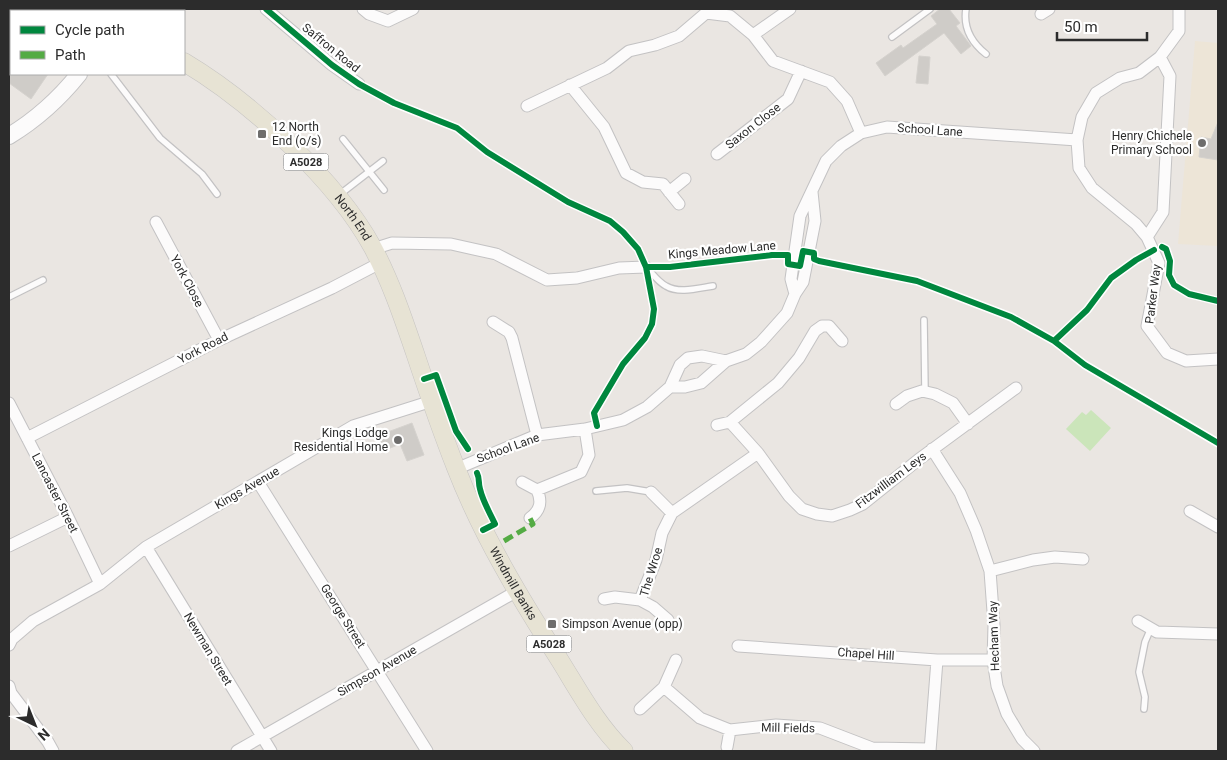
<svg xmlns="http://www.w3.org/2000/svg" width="1227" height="760" font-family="Roboto,sans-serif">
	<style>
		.education { fill: #ede5d7 }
		.green { fill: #cbe5ba }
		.building { fill: #cfccc8; stroke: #d5d2ce }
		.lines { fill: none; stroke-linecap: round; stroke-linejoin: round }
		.lane-casing { stroke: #c3c2c3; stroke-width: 8 }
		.street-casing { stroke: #c3c2c3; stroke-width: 13 }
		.secondary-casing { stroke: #c3c2c3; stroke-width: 18 }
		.primary-casing { stroke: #c6c4c2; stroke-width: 19 }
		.lane { stroke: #fcfbfb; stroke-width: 5.5 }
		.street { stroke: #fcfbfb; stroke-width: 11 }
		.secondary { stroke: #fcfbfb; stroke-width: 16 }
		.primary { stroke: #e7e3d4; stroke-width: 18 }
		.quiet { stroke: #54ab44; stroke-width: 5; stroke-dasharray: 10 5; stroke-linecap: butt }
		.cycleway-casing { stroke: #fff; stroke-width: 9 }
		.cycleway { stroke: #00873e; stroke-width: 6 }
		.poi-dot { fill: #6e6d6c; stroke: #fff; stroke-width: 2 }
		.labels { text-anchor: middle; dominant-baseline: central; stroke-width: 4.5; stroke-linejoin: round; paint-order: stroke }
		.shield { fill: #fff; stroke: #6b6b6b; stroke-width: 1 }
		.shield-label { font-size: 11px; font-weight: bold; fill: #2c2c2c }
		.street-label { font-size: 12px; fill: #2c2c2c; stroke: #fff }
		.poi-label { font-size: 12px; fill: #2c2c2c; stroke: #fff; text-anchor: start }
	</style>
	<rect width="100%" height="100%" fill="#eae6e2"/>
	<path class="education" d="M1195 41 1218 43V246L1178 244Z"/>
	<path class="green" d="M1091 410 1111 428 1090 451 1066 429 1082 412 1086 415Z"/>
	<path class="building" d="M940 9H949L960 23 956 26 971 46 961 54 944 33 885 76 876 63 901 45 903 48 937 24 931 16Z
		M919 56 930 57 928 84 916 83Z
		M9 74H48L31 99 9 83Z
		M1218 122V160L1199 157 1201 137 1211 139Z
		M412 423 424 455 407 461 400 444 383 451 377 436Z"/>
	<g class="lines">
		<g class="lane-casing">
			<path id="lane" d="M966 9C963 28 971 42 986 54
				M14 11 16 9
				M9 20 11 16
				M892 37 930 9
				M111 74 160 138 202 174 217 194
				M343 139 384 190
				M339 195 383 161
				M646 267C652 273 658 282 666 286 679 294 699 288 713 286
				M9 297 43 280
				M924 320 925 392
				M596 491 627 488 651 492
				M1144 709 1145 697 1139 672 1145 642 1151 628"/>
		</g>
		<g class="street-casing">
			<path id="street" d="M266 9 332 65 359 84
				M363 9 369 14 388 21 413 9
				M1179 9V31L1160 57 1139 73 1120 78 1096 93 1082 117 1077 140 1079 168 1092 188 1136 224 1147 237 1159 263 1147 326 1167 353 1186 361 1218 359
				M1041 14 1049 9
				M753 35 790 9
				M570 85 604 127 626 173 643 182 663 184 679 204
				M527 106 607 68 629 51 655 45 679 36 706 13 730 16 753 35 773 61 830 82 847 101 861 133
				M717 154 788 99 801 71
				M669 192 685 179
				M156 222 219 340
				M1147 237 1163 212 1170 76 1160 57
				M373 249 392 243 451 244 496 254 547 280 577 278 619 268 646 267
				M795 294 791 279 800 216 826 161 841 146 861 133 887 127 1077 140
				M493 322 509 332 512 338 537 435
				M670 387H685L701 383 726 361 746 354 761 342 787 313 795 294 803 282 815 221 812 192
				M9 403 68 517 100 584
				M896 404 907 396 922 391 935 394 953 403 968 424
				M730 422 758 453 789 496 802 509 817 514 832 516 850 510 863 504 918 460 1016 388
				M717 425 730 422 778 383 799 358 815 331 822 326H829L842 341
				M27 438 219 340 332 288 380 263
				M932 449 960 493 976 530 990 571 994 625 993 660 997 686 1007 714 1022 739 1034 751
				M456 469 537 435 585 429 623 420 647 407 670 387 680 365 688 358 702 356 726 361
				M258 482 427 751
				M522 482 537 490
				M651 492 672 513
				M1190 511 1218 527
				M530 518C541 510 542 501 537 490L581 472 589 455 585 429
				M9 546 68 517
				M146 547 271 751
				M990 571 1033 560 1055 557 1083 559
				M604 599 615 597 640 600
				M668 620 653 607 640 600 656 560 662 533 672 513 758 453
				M1138 621 1157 632 1218 634
				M9 645 12 639 33 621 100 584 146 547 353 426 432 401
				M738 646 937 660H993
				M9 686 11 693 48 742 53 751
				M664 687 700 718 730 730 776 725 820 728 872 748 930 749
				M640 709 664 687 676 660
				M727 747 730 730
				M237 751 517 591
				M930 751 937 660"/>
		</g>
		<g class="secondary-casing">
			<path id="secondary" d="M9 136C37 119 59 99 79 74"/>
		</g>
		<g class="primary-casing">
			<g id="primary">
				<path d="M68 9 73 11"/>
				<path id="s1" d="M184 62C251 102 336 180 373 248 391 282 403 318 415 353 428 392 441 430 456 468 482 535 520 598 559 659 579 691 597 725 624 751"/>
			</g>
		</g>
		<use href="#lane" class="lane"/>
		<use href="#street" class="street"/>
		<use href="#secondary" class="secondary"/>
		<use href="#primary" class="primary"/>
		<path class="quiet" d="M504 541 533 524 530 518"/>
		<g class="cycleway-casing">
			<path id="cycleway" d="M266 9 332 65 359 84 394 103 457 128 487 152 568 202 610 221 623 232 638 249 646 267 654 309 652 324 645 338 623 364 594 413 597 426
				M1162 247 1166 249 1170 261 1169 275 1174 285 1189 294 1218 301
				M646 267H670L772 255H788V264L800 266 803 251 814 253V259L819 261 917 281 1011 317 1054 341 1085 365 1218 443
				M1054 341 1087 310 1111 278 1136 260 1154 250
				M424 379 436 375 456 431 468 449
				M477 473C480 479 478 483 480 489 483 502 490 513 495 524L483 530"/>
		</g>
		<use href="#cycleway" class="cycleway"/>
	</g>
	<g class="poi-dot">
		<rect x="257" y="129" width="10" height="10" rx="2.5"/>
		<circle cx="1202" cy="143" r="5"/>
		<circle cx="398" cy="440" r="5"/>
		<rect x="547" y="619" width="10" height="10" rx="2.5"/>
	</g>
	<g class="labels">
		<g class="shield">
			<rect x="283.5" y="153.5" width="45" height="17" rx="4"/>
			<rect x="526.5" y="635.5" width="45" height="17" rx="4"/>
		</g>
		<g class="shield-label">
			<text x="306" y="162">A5028</text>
			<text x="549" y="644">A5028</text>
		</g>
		<g class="street-label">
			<text transform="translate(331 48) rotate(39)">Saffron Road</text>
			<text transform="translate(753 126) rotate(-38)">Saxon Close</text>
			<text transform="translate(930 130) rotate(4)">School Lane</text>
			<text stroke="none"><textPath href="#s1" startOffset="231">North End</textPath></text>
			<text transform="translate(722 250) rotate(-5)">Kings Meadow Lane</text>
			<text transform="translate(187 281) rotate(62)">York Close</text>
			<text transform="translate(1153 294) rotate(-83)">Parker Way</text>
			<text transform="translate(203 348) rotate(-27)">York Road</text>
			<text transform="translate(508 448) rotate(-20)">School Lane</text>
			<text transform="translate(891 480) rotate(-37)">Fitzwilliam Leys</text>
			<text transform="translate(247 488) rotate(-30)">Kings Avenue</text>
			<text transform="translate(55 493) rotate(63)">Lancaster Street</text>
			<text transform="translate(651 572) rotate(-73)">The Wroe</text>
			<text stroke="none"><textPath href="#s1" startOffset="632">Windmill Banks</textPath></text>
			<text transform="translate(343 616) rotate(58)">George Street</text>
			<text transform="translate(994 636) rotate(-92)">Hecham Way</text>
			<text transform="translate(208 649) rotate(59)">Newman Street</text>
			<text transform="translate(866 654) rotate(4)">Chapel Hill</text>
			<text transform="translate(377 671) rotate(-30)">Simpson Avenue</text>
			<text transform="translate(788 728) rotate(1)">Mill Fields</text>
		</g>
		<g class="poi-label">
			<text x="272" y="127">12 North<tspan x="272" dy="14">End (o/s)</tspan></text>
			<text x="1192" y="136" text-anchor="end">Henry Chichele<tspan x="1192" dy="14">Primary School</tspan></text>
			<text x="388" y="433" text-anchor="end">Kings Lodge<tspan x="388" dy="14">Residential Home</tspan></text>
			<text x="562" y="624">Simpson Avenue (opp)</text>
		</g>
	</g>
	<rect width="1227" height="760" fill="none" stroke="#2c2c2c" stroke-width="20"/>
	<rect x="10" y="10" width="175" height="65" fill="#ffffff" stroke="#ababab"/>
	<rect x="20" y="26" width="25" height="8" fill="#00873e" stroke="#ababab"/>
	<text x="55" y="35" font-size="15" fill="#2c2c2c">Cycle path</text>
	<rect x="20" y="51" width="25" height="8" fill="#54ab44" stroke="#ababab"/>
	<text x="55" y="60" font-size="15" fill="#2c2c2c">Path</text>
	<g transform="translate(35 725) rotate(137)" stroke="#ffffff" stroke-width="4" paint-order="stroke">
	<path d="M0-4L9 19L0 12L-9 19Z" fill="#2c2c2c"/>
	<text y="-8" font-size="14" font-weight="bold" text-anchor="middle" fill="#2c2c2c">N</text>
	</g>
	<path d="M1057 32v8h90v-8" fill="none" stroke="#2c2c2c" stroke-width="2.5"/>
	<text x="1064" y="32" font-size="15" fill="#2c2c2c" stroke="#ffffff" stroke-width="4" paint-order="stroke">50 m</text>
</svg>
